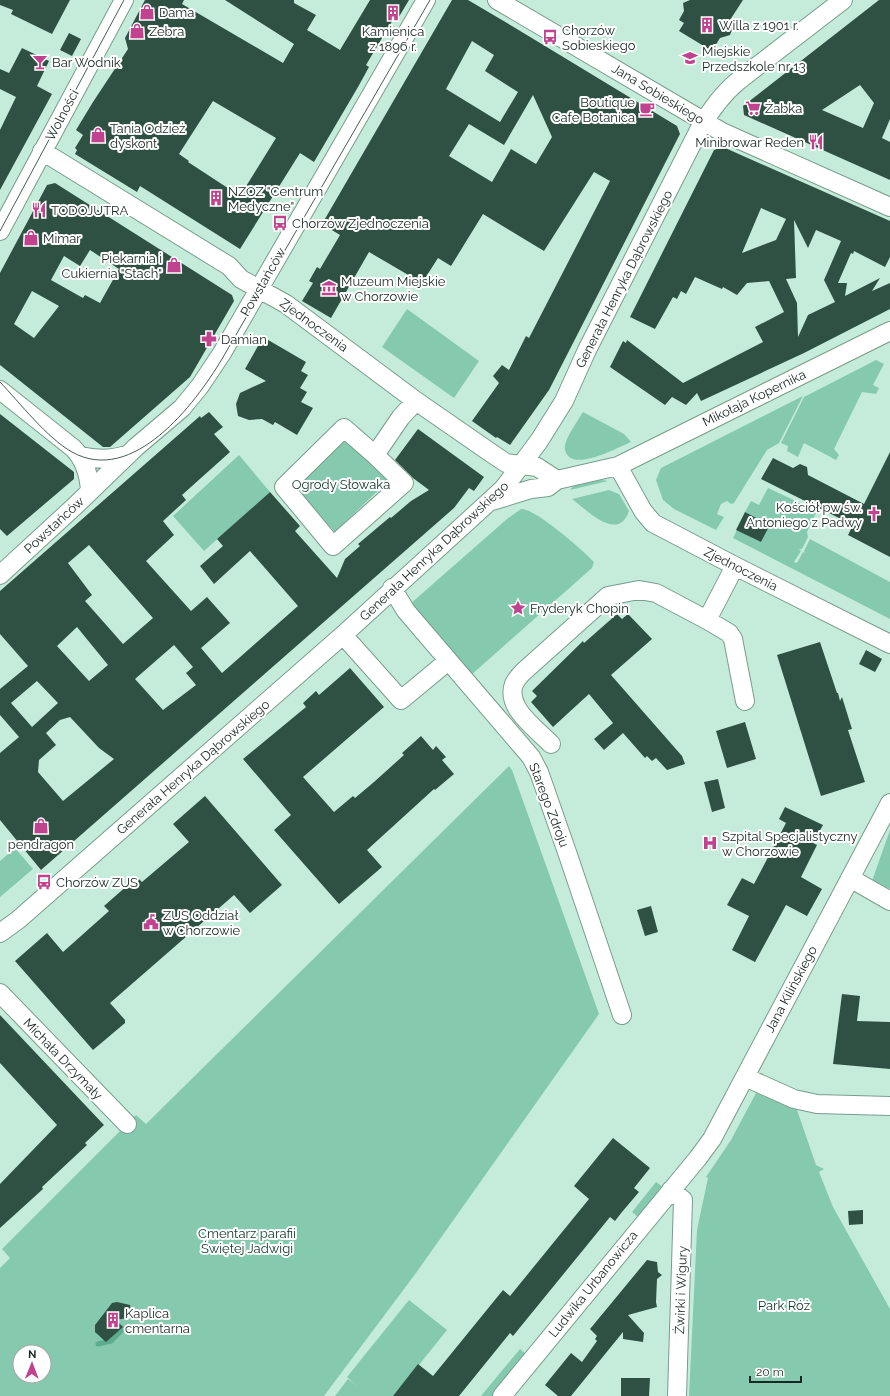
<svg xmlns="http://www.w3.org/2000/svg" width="890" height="1396" font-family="Raleway,sans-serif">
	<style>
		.green { fill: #85caae; fill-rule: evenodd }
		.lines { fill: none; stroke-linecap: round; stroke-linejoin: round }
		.stream { stroke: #5cac8d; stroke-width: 5 }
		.building { fill: #2f5143; fill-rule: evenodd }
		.minor-casing { stroke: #789d8d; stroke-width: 20 }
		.minor { stroke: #fff; stroke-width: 18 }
		.tram { stroke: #485d54; stroke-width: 1 }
		.labels { text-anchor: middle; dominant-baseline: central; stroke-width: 4; stroke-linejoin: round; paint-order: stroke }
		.poi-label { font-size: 13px; fill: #192822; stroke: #fff; text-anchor: start }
		.street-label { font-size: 13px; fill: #192822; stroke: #fff }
		.park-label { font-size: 13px; fill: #12372a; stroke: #fff }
	</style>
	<rect width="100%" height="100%" fill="#c5ecdb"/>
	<path class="green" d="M407 309 479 361 454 398 382 347Z
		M876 360 884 364 873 385 879 388 876 394 862 392 834 449 839 455 836 460 804 443 798 457 787 451 788 446 781 443 804 397Z
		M803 396 779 443 767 450 734 503 731 504 727 501 721 504 717 514 724 517 716 530 674 509 663 500 656 480 661 468Z
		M583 412 624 434 631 442C617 448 582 467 569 457 566 454 564 450 565 445 568 434 577 422 583 412Z
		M345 437 389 480 335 532 294 487Z
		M239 455 270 492 204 551 173 516Z
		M602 480 608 481 570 490 573 486Z
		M768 488 817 511 807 532 808 537 802 549H799L801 551 794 562 797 563 803 552 805 553 804 551 810 539 890 582V619L733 538 737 530 761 542 770 525 745 512 751 501 759 505Z
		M609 490 619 494 629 511C618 543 587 510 572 499Z
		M521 509C535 508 584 551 594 562L592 568 470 676 409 605 507 519Z
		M509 766 512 770 599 1014 416 1273 324 1396H0V1268L10 1258 2 1249 136 1115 146 1124ZM20 1352H44V1376H20Z
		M890 830V888L889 889 872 881Z
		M15 848 33 869 0 897V861Z
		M756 1093 797 1110 816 1165 824 1169 819 1172 833 1207 890 1309V1396H689L697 1230 708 1178 706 1177 731 1140Z
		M656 1182 663 1187 638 1217 632 1212Z
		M409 1300 447 1330 394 1396H335L348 1379 357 1386 347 1377Z
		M520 1349 526 1354 492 1396H481Z"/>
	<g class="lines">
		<path class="stream" d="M98 1344 111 1341 123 1329"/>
	</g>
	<path class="building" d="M0 0H70L52 34 11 14 13 10 0 5Z
		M145 0H184L182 4 283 63 294 44 225 0H294V3L316 15 307 30 340 50 370 0H409L397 20 394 18 366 65 369 67 358 87 314 162 300 153 240 249 140 186 137 192 75 154 77 150 75 148 83 135 76 130 93 102 128 49 125 38ZM213 101 276 138 240 196 188 162 189 161 179 154Z
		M452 0H468L512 26 677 126 680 134 549 390 510 445 497 437 496 438 472 421 499 383 493 376 502 365 509 370 526 336 529 338 610 181 594 172 544 251 483 214 451 266 438 258 422 283 369 252 331 318 302 301 313 283 309 281 317 267 320 269 340 235 322 224ZM472 41 494 55 485 71 518 92 500 122 446 89ZM533 95 552 137 536 164 511 149 492 182 449 156 469 124 504 145Z
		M690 0H743L730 20 732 30 730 35 720 38 712 51 679 31 684 23 679 20 684 11 683 3Z
		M879 0H890V119L882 138 890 142V180L744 115 743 106ZM860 85 874 103 863 128 822 110Z
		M69 33 81 39 72 56 60 50Z
		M22 48 49 61 37 86 52 94 0 190V130L16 97 0 89V69L9 73Z
		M723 147 890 221V257L885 267 854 251 853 254 851 253 838 283H847L845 296 880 278 872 291 890 283V309L804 353 701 401 697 393 686 405 672 397 665 405 610 367 623 341 626 343 627 340 683 383 763 342 755 327 784 312 769 281 747 283 737 295 723 287 722 289 695 277 686 294 681 291 677 299 673 297 655 329 630 317 714 150ZM761 208 786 219 776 240 742 253ZM794 220 808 248 816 230 841 241 824 280 835 302 808 315 798 337 797 303 786 279 796 278Z
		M55 183 232 295 234 301 190 377 110 447H103L0 365V273L47 185ZM90 250 119 269 100 303 85 295 83 298 51 280 64 256 80 266ZM32 291 59 306 34 338 14 324Z
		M263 337 306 362 301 371 308 375 300 388 307 392 301 402 313 408 297 435 275 422 273 425 262 419 249 420 238 416 236 404 240 393 266 381 245 369Z
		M209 412 223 427 214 434 230 452 182 495 186 500 163 521 174 535 146 561 191 611 207 597 230 623 201 648 222 673 298 606 250 551 214 584 200 566 223 546 217 539 270 492 300 526 295 531 337 578 345 559 360 546 358 544 390 517 391 518 411 501 429 490 413 478 395 460 418 429 484 477 474 491 469 488 454 508 41 870 0 820V753L19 737 0 715V689L28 666 0 634V591L200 416 201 418ZM89 545 153 618 123 644 85 601 92 595 68 563ZM77 627 108 665 89 681 57 646ZM174 645 193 667 186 673 196 685 163 710 135 679ZM37 681 58 703 32 727 11 703ZM70 717 99 748 114 759 63 801 38 772 39 760 56 745 46 733 60 720Z
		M0 414 74 472V479L7 536 0 529Z
		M890 452V557L848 535 853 525 761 479 773 458 793 468 800 464 807 467 808 475 864 504Z
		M745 512 770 525 761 542 736 530Z
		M617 614 622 619 628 614 652 639 611 675 682 756 685 764 667 770 656 758 652 761 647 756 645 758 623 733 604 750 594 739 613 723 589 694 553 727 531 702 537 696 532 691 583 641 584 643Z
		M820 642 837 693H838L840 701 842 697 852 729 848 730 865 782 821 796 777 655Z
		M866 650 882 659 875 672 859 664Z
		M350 668 384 707 303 777 334 812 353 796 355 798 374 782 404 755 402 753 421 736 433 750 436 746 446 757 442 760 454 774 435 790 434 789 367 850 382 867 339 904 274 830 291 815 243 759 306 707 303 703 316 691 319 695Z
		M745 722 756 759 727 768 716 731Z
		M718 779 725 808 712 812 704 782Z
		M205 796 282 885 250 913 234 895 110 1003 125 1020V1023L93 1050 15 961 47 933 63 952 109 911 104 906 137 877 142 882 189 842 173 824Z
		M785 807 823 825 813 843 817 845 801 877 822 889 807 916 786 905 755 962 732 950 749 916 727 905 742 878 754 884 786 823 779 819Z
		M651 906 658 932 645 936 637 910Z
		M842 994 860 996 857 1021 890 1022V1069L833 1064Z
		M0 1015 104 1125 85 1143 87 1145 42 1187 43 1189 0 1228V1184L57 1125 0 1063Z
		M613 1138 650 1168 634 1188 639 1192 622 1212 615 1221 610 1217 513 1336 510 1333 459 1396H393L418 1364 433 1376 503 1290 510 1296 589 1199 574 1186Z
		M863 1210V1224L849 1225 848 1211Z
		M647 1260 657 1262 658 1272 662 1275 657 1279 656 1302 657 1307 628 1315 644 1333 643 1342 623 1339V1332L571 1396H558L545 1385 571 1353 582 1362 597 1341 595 1339 597 1336 590 1329Z
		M117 1302 130 1305 132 1317 116 1320 123 1327 106 1342 95 1332V1325L112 1303Z
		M621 1378H650L649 1396H621Z"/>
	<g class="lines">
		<g class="minor-casing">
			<path id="minor" d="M497 0 722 132 890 207
				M42 151 229 266 241 279 286 304 416 401 494 455 506 463 537 467 557 480
				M0 231 124 0
				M0 390 73 448C84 459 89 475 90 491
				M375 455 344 428 284 487 333 546 404 483 375 455 401 417 416 401
				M80 456C97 460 113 460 129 454
				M618 466 643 511 653 523 735 566 890 644
				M492 501 531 489 548 487 557 480 618 466 890 331
				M735 566 707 620 729 633 733 639 745 701
				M0 575 75 506 136 447 182 408 200 386 222 353 426 0
				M392 588 406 611 531 757 539 772 569 858 622 1015
				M343 635 401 700 448 661
				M551 744C537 729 505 708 514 684 516 680 520 675 523 672L608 596 639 590 656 593 707 620
				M850 878 890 901
				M0 933 18 920 343 635 503 489 539 441 564 401 587 350 699 130C710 111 721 95 738 81L843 0
				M0 993 127 1124
				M745 1077 794 1099 817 1104 890 1106
				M671 1190 683 1200 677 1396
				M502 1396 698 1158 712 1139 890 803"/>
		</g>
		<use href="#minor" class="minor"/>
		<path class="tram" d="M0 231 124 0
			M0 382C20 403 47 438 72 452 133 486 195 404 222 359L430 0"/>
	</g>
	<defs>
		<g id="shop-bare" transform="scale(1.2)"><path d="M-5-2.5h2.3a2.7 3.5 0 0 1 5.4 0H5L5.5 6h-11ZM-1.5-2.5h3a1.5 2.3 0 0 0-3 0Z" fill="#c1428f" stroke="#fff" stroke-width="2.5" paint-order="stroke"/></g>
		<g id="building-bare" transform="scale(1.2)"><path d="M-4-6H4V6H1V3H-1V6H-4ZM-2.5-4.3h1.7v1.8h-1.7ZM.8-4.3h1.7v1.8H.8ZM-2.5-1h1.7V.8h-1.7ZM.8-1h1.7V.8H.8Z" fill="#c1428f" stroke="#fff" stroke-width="2.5" paint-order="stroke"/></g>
		<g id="bus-bare" transform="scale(1.2)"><path d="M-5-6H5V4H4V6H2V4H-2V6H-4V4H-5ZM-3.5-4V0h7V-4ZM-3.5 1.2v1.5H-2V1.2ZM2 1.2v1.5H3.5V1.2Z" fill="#c1428f" stroke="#fff" stroke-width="2.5" paint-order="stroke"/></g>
		<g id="school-bare" transform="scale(1.2)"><path d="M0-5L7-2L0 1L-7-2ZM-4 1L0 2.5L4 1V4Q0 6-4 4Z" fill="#c1428f" stroke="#fff" stroke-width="2.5" paint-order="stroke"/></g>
		<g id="bar-bare" transform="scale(1.2)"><path d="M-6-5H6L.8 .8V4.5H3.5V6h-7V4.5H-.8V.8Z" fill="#c1428f" stroke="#fff" stroke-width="2.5" paint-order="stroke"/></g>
		<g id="supermarket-bare" transform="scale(1.2)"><path d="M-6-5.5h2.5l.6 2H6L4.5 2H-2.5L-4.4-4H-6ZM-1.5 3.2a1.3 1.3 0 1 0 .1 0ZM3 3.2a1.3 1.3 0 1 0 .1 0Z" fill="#c1428f" stroke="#fff" stroke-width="2.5" paint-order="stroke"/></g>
		<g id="cafe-bare" transform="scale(1.2)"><path d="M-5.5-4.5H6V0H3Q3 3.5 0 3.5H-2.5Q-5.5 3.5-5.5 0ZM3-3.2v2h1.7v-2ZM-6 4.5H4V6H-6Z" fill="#c1428f" stroke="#fff" stroke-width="2.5" paint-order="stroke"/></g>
		<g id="restaurant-bare" transform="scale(1.2)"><path d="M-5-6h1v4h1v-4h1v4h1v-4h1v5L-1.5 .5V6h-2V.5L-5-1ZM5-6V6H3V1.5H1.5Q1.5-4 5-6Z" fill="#c1428f" stroke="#fff" stroke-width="2.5" paint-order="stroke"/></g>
		<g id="museum-bare" transform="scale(1.2)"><path d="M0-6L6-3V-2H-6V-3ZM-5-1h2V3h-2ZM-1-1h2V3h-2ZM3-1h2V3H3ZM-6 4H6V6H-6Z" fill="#c1428f" stroke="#fff" stroke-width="2.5" paint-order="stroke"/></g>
		<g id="pharmacy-bare" transform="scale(1.2)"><path d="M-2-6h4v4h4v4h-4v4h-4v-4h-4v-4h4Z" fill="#c1428f" stroke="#fff" stroke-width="2.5" paint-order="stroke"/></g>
		<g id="church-bare" transform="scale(1.2)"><path d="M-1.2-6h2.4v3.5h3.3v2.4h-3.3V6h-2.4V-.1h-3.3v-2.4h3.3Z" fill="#c1428f" stroke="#fff" stroke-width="2.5" paint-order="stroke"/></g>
		<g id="sight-bare" transform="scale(1.2)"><path d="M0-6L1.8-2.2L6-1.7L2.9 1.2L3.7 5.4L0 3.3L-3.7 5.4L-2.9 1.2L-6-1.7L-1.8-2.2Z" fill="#c1428f" stroke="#fff" stroke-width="2.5" paint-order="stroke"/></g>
		<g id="hospital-bare" transform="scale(1.2)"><path d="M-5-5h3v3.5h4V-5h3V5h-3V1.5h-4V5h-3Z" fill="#c1428f" stroke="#fff" stroke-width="2.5" paint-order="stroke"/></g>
		<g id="civic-bare" transform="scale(1.2)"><path d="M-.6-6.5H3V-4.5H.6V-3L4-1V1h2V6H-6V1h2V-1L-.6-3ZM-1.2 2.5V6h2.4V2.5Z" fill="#c1428f" stroke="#fff" stroke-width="2.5" paint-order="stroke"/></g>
	</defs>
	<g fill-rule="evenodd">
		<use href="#shop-bare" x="147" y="12"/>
		<use href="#building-bare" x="393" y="13"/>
		<use href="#building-bare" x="707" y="25"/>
		<use href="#shop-bare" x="137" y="31"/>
		<use href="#bus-bare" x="550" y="37"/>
		<use href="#school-bare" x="690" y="58"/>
		<use href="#bar-bare" x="40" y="62"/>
		<use href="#supermarket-bare" x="753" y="108"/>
		<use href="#cafe-bare" x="647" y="109"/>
		<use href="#shop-bare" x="98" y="135"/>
		<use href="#restaurant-bare" x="816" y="142"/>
		<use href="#building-bare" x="216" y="198"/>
		<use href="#restaurant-bare" x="39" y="210"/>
		<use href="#bus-bare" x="280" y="223"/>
		<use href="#shop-bare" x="31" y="238"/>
		<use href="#shop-bare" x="174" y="265"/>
		<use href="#museum-bare" x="329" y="288"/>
		<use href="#pharmacy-bare" x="209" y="339"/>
		<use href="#church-bare" x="874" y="514"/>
		<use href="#sight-bare" x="518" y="608"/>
		<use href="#shop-bare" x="41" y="826"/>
		<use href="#hospital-bare" x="710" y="843"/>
		<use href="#bus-bare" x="44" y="882"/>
		<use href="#civic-bare" x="151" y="922"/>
		<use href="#building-bare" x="113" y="1320"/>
	</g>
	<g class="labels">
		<g class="poi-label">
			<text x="159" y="12">Dama</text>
			<text x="719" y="25">Willa z 1901 r.</text>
			<text x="562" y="30">Chorzów<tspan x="562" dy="15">Sobieskiego</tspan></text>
			<text x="149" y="31">Zebra</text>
			<text x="393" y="31" text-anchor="middle">Kamienica<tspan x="393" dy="15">z 1896 r.</tspan></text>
			<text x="702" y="51">Miejskie<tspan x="702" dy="15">Przedszkole nr 13</tspan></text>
			<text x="52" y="62">Bar Wodnik</text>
			<text x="635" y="102" text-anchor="end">Boutique<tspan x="635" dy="15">Cafe Botanica</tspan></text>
			<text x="765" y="108">Żabka</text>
			<text x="110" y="128">Tania Odzież<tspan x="110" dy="15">dyskont</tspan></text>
			<text x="804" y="142" text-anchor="end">Minibrowar Reden</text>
			<text x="228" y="191">NZOZ "Centrum<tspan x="228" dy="15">Medyczne"</tspan></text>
			<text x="51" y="210">TODOJUTRA</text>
			<text x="292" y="223">Chorzów Zjednoczenia</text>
			<text x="43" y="238">Mimar</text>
			<text x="162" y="258" text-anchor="end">Piekarnia i<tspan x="162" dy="15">Cukiernia "Stach"</tspan></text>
			<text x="341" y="281">Muzeum Miejskie<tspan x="341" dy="15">w Chorzowie</tspan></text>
			<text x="221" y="339">Damian</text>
			<text x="862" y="507" text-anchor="end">Kościół pw św.<tspan x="862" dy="15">Antoniego z Padwy</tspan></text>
			<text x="530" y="608">Fryderyk Chopin</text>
			<text x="722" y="836">Szpital Specjalistyczny<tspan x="722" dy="15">w Chorzowie</tspan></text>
			<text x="41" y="844" text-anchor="middle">pendragon</text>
			<text x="56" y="882">Chorzów ZUS</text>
			<text x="163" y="915">ZUS Oddział<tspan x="163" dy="15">w Chorzowie</tspan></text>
			<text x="125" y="1313">Kaplica<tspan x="125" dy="15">cmentarna</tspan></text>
		</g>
		<g class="street-label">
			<text transform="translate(658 94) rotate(31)">Jana Sobieskiego</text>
			<text transform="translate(62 115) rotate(-62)">Wolności</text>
			<text transform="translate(624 279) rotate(-63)">Generała Henryka Dąbrowskiego</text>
			<text transform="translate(263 282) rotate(-60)">Powstańców</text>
			<text transform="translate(314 325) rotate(36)">Zjednoczenia</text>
			<text transform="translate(754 398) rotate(-26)">Mikołaja Kopernika</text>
			<text transform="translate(54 525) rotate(-43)">Powstańców</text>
			<text transform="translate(434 551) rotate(-43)">Generała Henryka Dąbrowskiego</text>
			<text transform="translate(741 569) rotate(27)">Zjednoczenia</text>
			<text transform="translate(193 767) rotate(-41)">Generała Henryka Dąbrowskiego</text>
			<text transform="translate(549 805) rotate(69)">Starego Zdroju</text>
			<text transform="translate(791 989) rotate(-62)">Jana Kilińskiego</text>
			<text transform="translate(63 1059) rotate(46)">Michała Drzymały</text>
			<text transform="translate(593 1284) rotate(-51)">Ludwika Urbanowicza</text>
			<text transform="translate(681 1290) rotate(-88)">Żwirki i Wigury</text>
		</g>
		<g class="park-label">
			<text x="341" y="484">Ogrody Słowaka</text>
			<text x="247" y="1233">Cmentarz parafii<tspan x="247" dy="15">Świętej Jadwigi</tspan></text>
			<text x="784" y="1305">Park Róż</text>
		</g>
	</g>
	<g transform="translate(32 1364) rotate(1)"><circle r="19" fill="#ffffff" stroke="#a3a9a7"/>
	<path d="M0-3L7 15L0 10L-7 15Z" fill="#c1428f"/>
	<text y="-6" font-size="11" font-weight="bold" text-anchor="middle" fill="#192822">N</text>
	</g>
	<path d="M750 1376v6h51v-6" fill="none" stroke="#192822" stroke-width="2"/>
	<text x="756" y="1376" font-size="12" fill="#192822" stroke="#ffffff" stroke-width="3" paint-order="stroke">20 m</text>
</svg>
